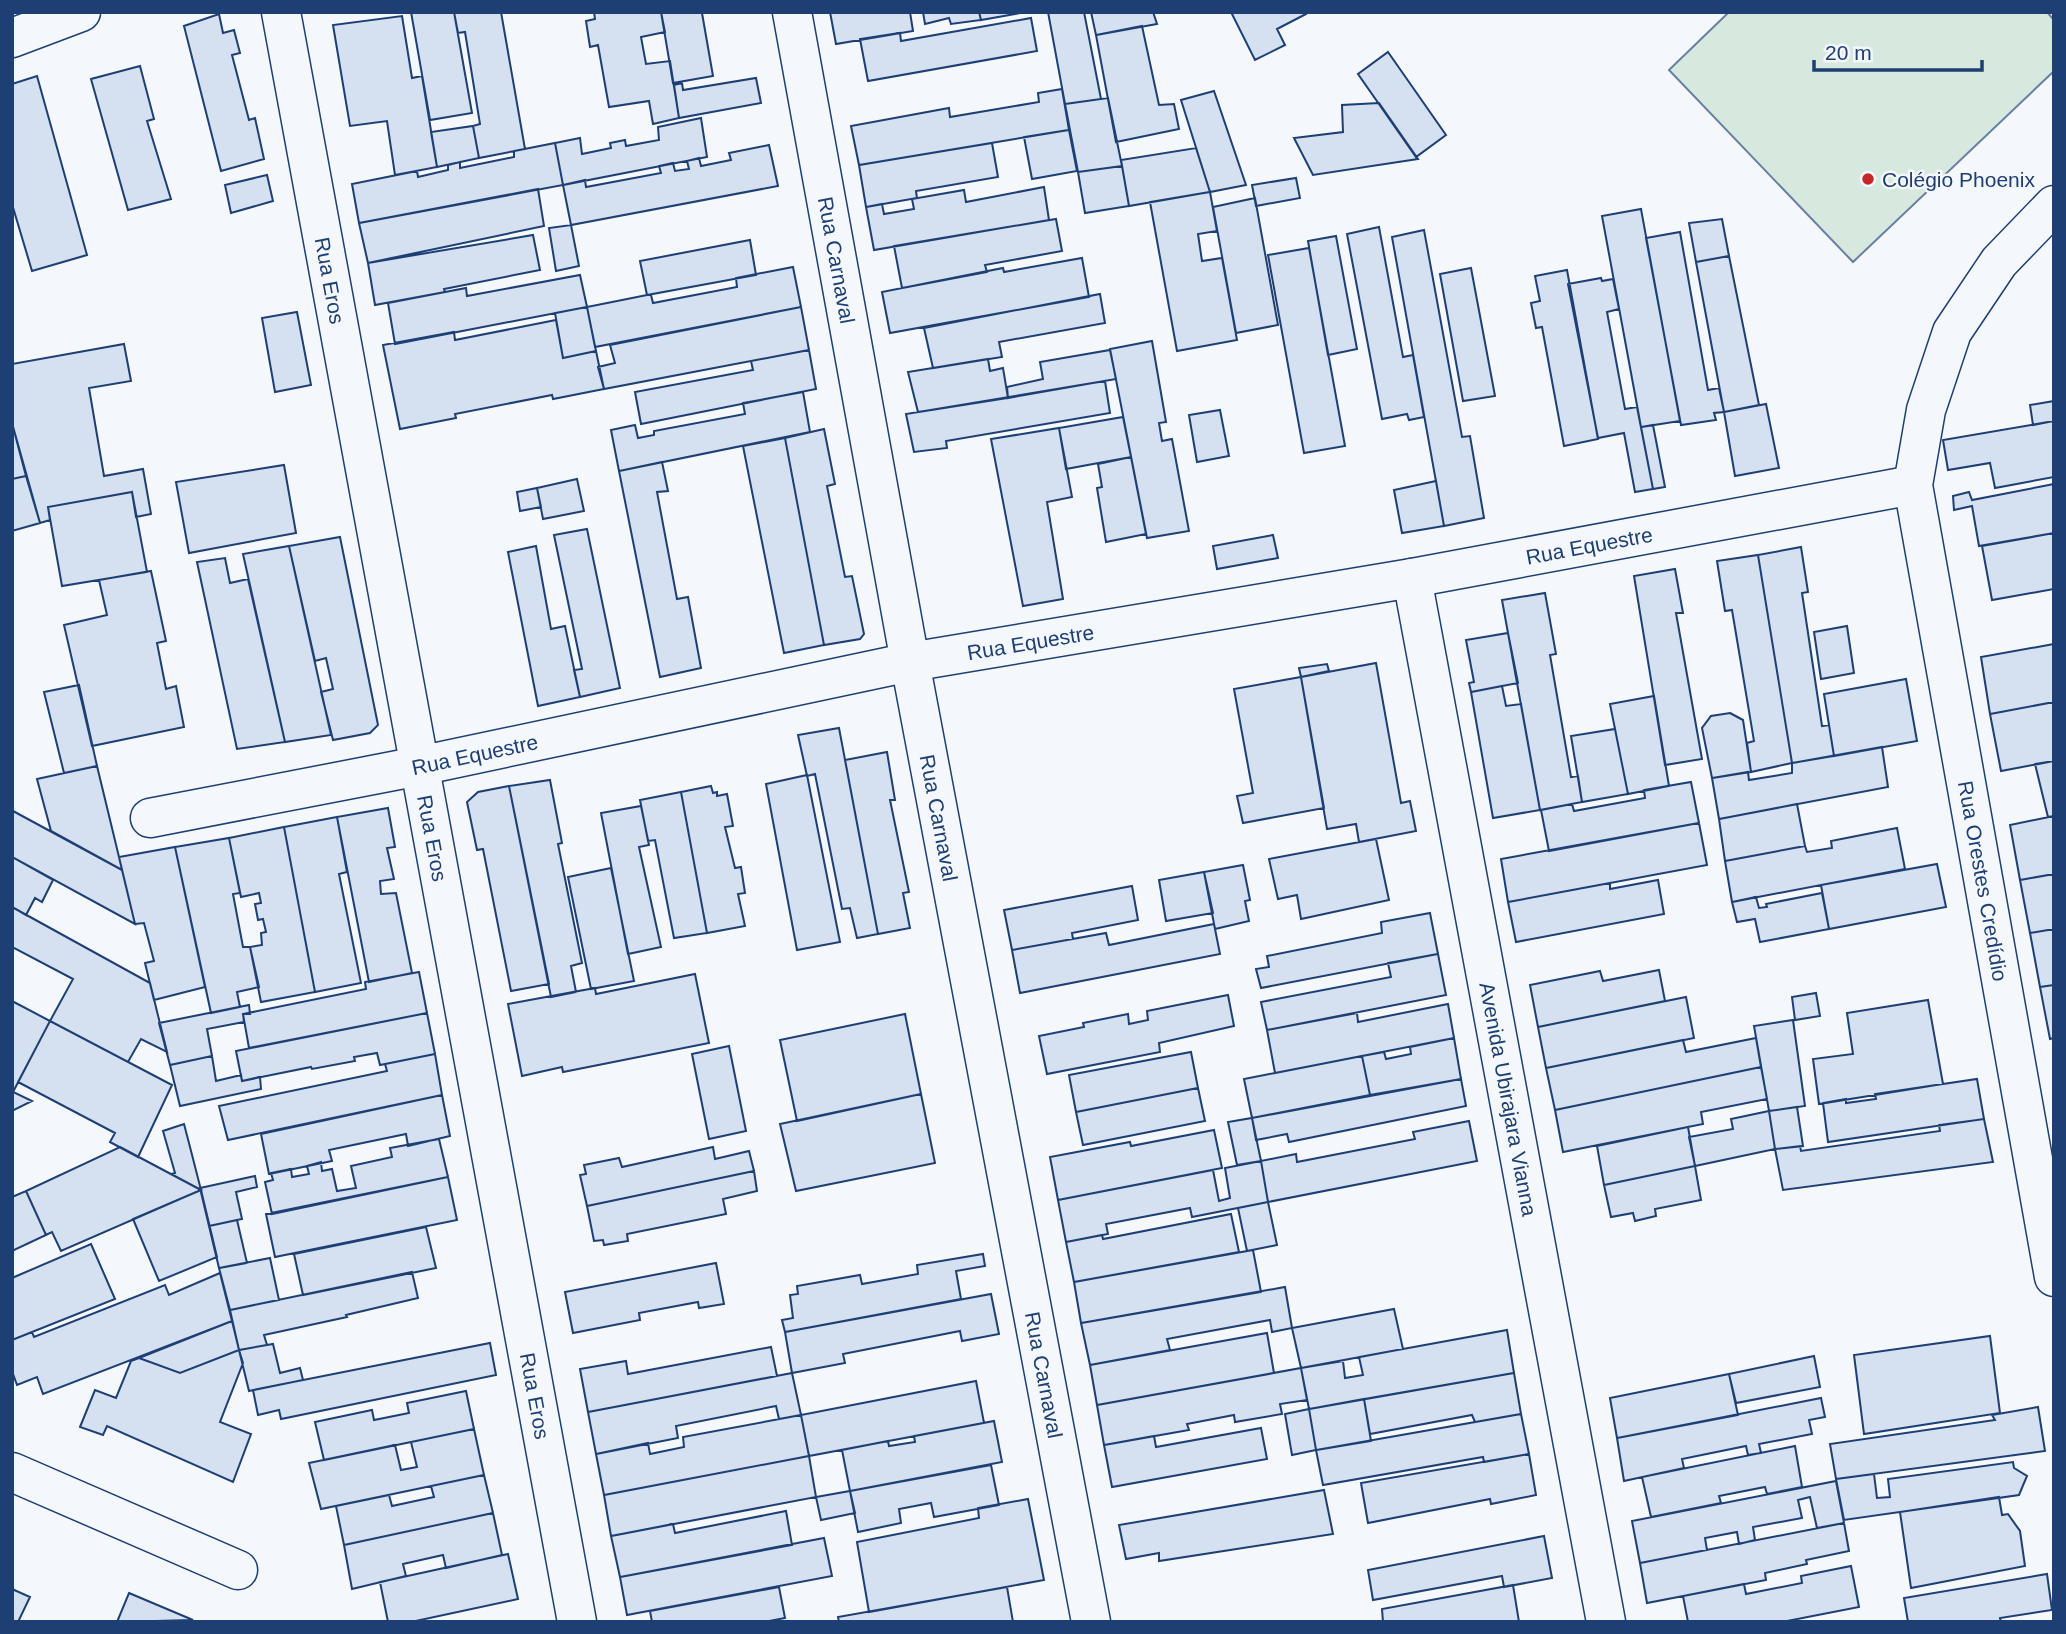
<svg xmlns="http://www.w3.org/2000/svg" width="2066" height="1634" font-family="Helvetica,sans-serif">
	<style>
		.green { fill: #d7e8df; stroke: #687fa3; stroke-width: 2 }
		.building { fill: #d5e0f0; stroke: #1d3f73; stroke-width: 2 }
		.lines { fill: none; stroke-linecap: round; stroke-linejoin: round }
		.minor-casing { stroke: #1d3f73; stroke-width: 41 }
		.minor { stroke: #f4f7fb; stroke-width: 38 }
		.poi-dot { fill: #c62828; stroke: #f4f7fb; stroke-width: 2.5 }
		.labels { text-anchor: middle; dominant-baseline: central; stroke-width: 5; stroke-linejoin: round; paint-order: stroke }
		.poi-label { font-size: 21px; fill: #1d3f73; stroke: #f4f7fb; text-anchor: start }
		.street-label { font-size: 21px; fill: #1d3f73; stroke: #f4f7fb }
	</style>
	<rect width="100%" height="100%" fill="#f4f7fb"/>
	<path class="green" d="M1729 12H2047L2054 20V71L1853 262 1669 70Z"/>
	<path class="building" d="M411 12H454L472 113 430 120Z
		M454 12H501L525 149 479 158 473 126 480 124 465 32 458 33Z
		M594 12H661L665 32 641 37 646 64 670 61 679 118 653 124 649 101 609 107 598 45 590 47 586 21 595 19Z
		M661 12H709L702 13 713 76 673 83Z
		M830 12H910L913 31 836 44Z
		M923 12H979L981 20 951 24 949 18 925 24Z
		M979 12H1026L981 20Z
		M1048 12H1084L1101 99 1065 104Z
		M1091 12H1153L1157 24 1096 35Z
		M1231 12H1305L1306 14 1277 29 1285 45 1255 60Z
		M219 14 223 33 234 30 240 53 232 55 249 120 255 118 264 159 221 171 184 26Z
		M402 16 412 78 422 76 437 167 395 175 387 121 350 126 333 25Z
		M1031 18 1037 51 868 81 860 39 900 33 901 41Z
		M1142 26 1159 105 1174 104 1179 129 1116 142 1096 35Z
		M1388 52 1446 135 1416 157 1358 74Z
		M140 66 154 119 147 121 171 199 128 210 91 79Z
		M37 76 87 255 32 271 12 204V84Z
		M756 78 761 103 679 118 674 85 682 83 683 90Z
		M1062 89 1069 130 859 165 851 126 949 108 950 117 1039 102 1038 93Z
		M1214 91 1246 185 1210 192 1181 100Z
		M1108 98 1122 166 1078 172 1065 104Z
		M1379 103 1418 159 1313 175 1294 138 1343 132 1342 105Z
		M701 118 707 157 563 185 555 143 580 138 582 154 611 148 610 143 625 140 626 146 659 140 658 127Z
		M473 126 479 158 437 167 431 132Z
		M1069 130 1077 171 1032 179 1024 137Z
		M555 143 563 185 359 223 352 184 417 171 418 177 448 170V165L460 162V168L514 157V151Z
		M992 143 998 177 916 191 917 198 866 207 859 165Z
		M769 145 778 186 571 225 563 185 585 180 586 187 661 173 659 166 673 163 675 171 689 169 687 161 699 158 701 166 731 160 729 153Z
		M1196 148 1210 192 1129 206 1121 160Z
		M1122 166 1129 206 1085 213 1078 172Z
		M267 175 273 201 231 213 225 185Z
		M1296 178 1300 198 1256 206 1252 185Z
		M1044 187 1049 220 874 250 866 207 882 204 884 214 914 209 912 199 964 190 966 202Z
		M538 189 544 226 368 263 359 223Z
		M1210 192 1217 231 1198 234 1202 261 1222 258 1237 340 1177 351 1150 202Z
		M1255 198 1278 325 1236 333 1213 207Z
		M1641 209 1680 421 1641 427 1602 216Z
		M1056 219 1062 251 985 265 987 272 902 288 894 246Z
		M1722 219 1729 256 1696 262 1689 223Z
		M571 225 579 266 556 271 549 228Z
		M1379 227 1403 357 1413 355 1424 417 1409 420 1407 414 1382 419 1347 234Z
		M1424 230 1462 437 1470 436 1484 518 1444 526 1392 237Z
		M1680 232 1708 390 1719 388 1724 412 1714 413 1716 420 1681 425 1646 238Z
		M533 235 540 270 444 289 445 292 375 305 368 263Z
		M1336 236 1357 349 1328 355 1308 241Z
		M750 240 756 275 647 295 640 261Z
		M1309 248 1345 446 1304 453 1268 255Z
		M1729 256 1759 405 1724 412 1696 262Z
		M1082 258 1089 297 890 333 882 292 1003 268 1004 272Z
		M793 267 801 307 595 347 587 307 647 295H651L653 303 737 287 736 278Z
		M1471 268 1495 396 1463 401 1440 274Z
		M1567 270 1598 439 1564 446 1542 327 1536 328 1531 303 1540 301 1535 276Z
		M580 275 587 307 395 344 388 303 466 288 467 296Z
		M1601 278 1602 281 1613 279 1619 309 1607 312 1625 409 1637 407 1653 489 1635 492 1624 433 1598 438 1568 284Z
		M1100 294 1105 323 999 342 1002 357 933 368 924 328Z
		M587 307 596 351 563 358 555 313Z
		M801 307 809 350 604 389 598 367 615 363 610 345Z
		M297 312 311 385 275 392 262 318Z
		M556 320 563 358 596 351 604 389 553 399 552 395 455 414 456 418 400 429 383 345 454 332 455 340Z
		M1152 341 1166 422 1159 423 1162 441 1172 439 1189 531 1147 538 1110 349Z
		M124 344 131 381 89 388 104 476 143 469 151 514 136 517 132 492 48 507 50 520 40 523 12 423V364Z
		M809 350 816 389 641 424 635 392 753 370 751 361Z
		M1110 350 1116 379 1008 398 1007 387 1043 379 1040 362Z
		M988 359 990 371 1003 368 1008 398 918 412 908 372Z
		M1105 381 1110 413 946 441 947 448 914 452 906 414Z
		M803 392 810 432 619 471 611 430 635 425 638 438 654 435V431L745 414 743 403Z
		M2054 401V421L2033 425 2030 405Z
		M1766 404 1779 468 1735 476 1724 412Z
		M1220 410 1229 456 1197 462 1189 415Z
		M1123 417 1131 457 1066 469 1059 428Z
		M2054 421V477L1995 488 1990 463 1948 470 1943 440Z
		M12 423 26 476 12 479Z
		M1653 425 1665 487 1653 489 1641 427Z
		M1059 428 1072 497 1047 502 1063 599 1023 606 991 439Z
		M824 429 835 484 827 486 845 577 852 576 864 634 860 639 824 645 785 438Z
		M785 438 824 645 784 653 743 446Z
		M1131 457 1146 534 1106 542 1097 488 1102 487 1098 464Z
		M662 462 668 491 657 492 677 599 688 597 701 668 660 677 619 471Z
		M284 465 296 533 189 553 176 482Z
		M26 476 40 523 12 531V479Z
		M577 479 584 511 543 519 537 488Z
		M1436 481 1444 526 1402 533 1394 490Z
		M2054 484V533L1979 546 1972 506 1954 510 1953 496 1969 492 1972 500Z
		M537 488 541 507 520 511 517 492Z
		M132 492 147 572 62 586 48 507Z
		M587 529 620 688 580 697 574 670 582 669 554 535Z
		M2054 533V589L1992 600 1982 546Z
		M1273 535 1278 558 1217 569 1213 546Z
		M340 537 378 725 370 733 333 740 321 692 333 689 326 658 315 661 289 546Z
		M289 546 331 735 285 742 243 554Z
		M536 546 551 629 565 626 580 697 538 706 508 552Z
		M1801 547 1808 592 1802 593 1822 726 1829 725 1834 756 1792 763 1758 555Z
		M1758 555 1792 763 1751 772 1747 743 1754 741 1732 610 1725 611 1717 561Z
		M225 558 230 583 248 579 285 742 237 749 197 562Z
		M1675 569 1683 613H1676L1702 759 1665 765 1634 576Z
		M151 571 166 641 157 643 166 689 176 686 184 727 92 746 64 625 107 615 99 580Z
		M1545 593 1556 654 1550 655 1571 777 1578 776 1582 802 1540 810 1502 600Z
		M1847 626 1854 673 1821 679 1814 632Z
		M1508 633 1518 683 1471 692 1469 683 1474 682 1466 640Z
		M2054 644V702L1990 714 1981 657Z
		M1376 663 1401 803 1410 801 1416 831 1359 842 1356 824 1327 829 1301 677Z
		M1327 664 1329 671 1301 677 1299 668Z
		M1301 677 1324 808 1243 823 1237 796 1253 793 1234 689Z
		M1906 679 1917 741 1834 756 1824 694Z
		M79 685 97 766 64 773 44 692Z
		M1502 686 1506 706 1521 704 1540 810 1493 818 1471 692Z
		M1654 696 1669 786 1628 794 1610 704Z
		M2054 702V761L2001 771 1990 714Z
		M1730 713 1743 720 1751 772 1712 778 1702 728 1711 716Z
		M839 728 878 934 857 938 850 908 842 909 815 774 807 776 798 735Z
		M1615 729 1628 794 1582 802 1571 736Z
		M1882 747 1888 787 1719 819 1712 778 1748 772 1749 780 1792 773V763Z
		M887 752 895 800H890L909 892 903 893 910 928 878 934 845 760Z
		M2054 761V816L2048 817 2035 764Z
		M97 766 119 857 122 870 51 831 37 779Z
		M807 775 840 942 797 950 766 784Z
		M550 780 562 843 558 844 582 963 571 966 576 992 551 997 509 786Z
		M1691 782 1699 823 1549 851 1541 810 1572 804 1574 811 1645 798 1644 790Z
		M509 786 549 984 511 991 483 849 477 850 467 802 478 792Z
		M711 786 713 793 717 792V796L727 794 733 826 725 827 735 868 741 867 745 893 738 894 745 926 707 933 681 792Z
		M681 792 707 933 674 938 655 840 648 841 640 800Z
		M1797 804 1805 846 1725 861 1719 819Z
		M641 806 649 845 639 847 661 947 628 954 601 813Z
		M388 808 395 847 387 848 394 879 380 881 381 894 396 893 412 973 369 982 337 817Z
		M13 811 122 870 135 924 12 857Z
		M2054 816V874L2020 880 2010 825Z
		M337 817 347 872 339 874 361 983 315 992 284 827Z
		M1699 823 1707 865 1508 902 1501 859Z
		M284 827 315 992 261 1002 250 947 262 945 261 933 266 932 263 919 258 920 255 904 261 903 259 893 241 897 229 838Z
		M1897 828 1905 869 1732 902 1725 861 1805 846 1807 852 1832 848 1831 841Z
		M229 838 240 893 233 894 243 947H250L259 987 237 992 240 1007 211 1013 175 847Z
		M1376 839 1389 900 1301 919 1297 895 1278 899 1269 859Z
		M175 847 205 987 154 1000 145 963 154 961 144 923 135 924 119 857Z
		M12 857 53 880 42 902 35 898 26 915 12 907Z
		M1937 864 1946 907 1829 929 1821 885Z
		M1243 865 1250 900 1245 901 1249 921 1215 929 1204 872Z
		M611 868 634 981 591 989 568 877Z
		M1204 872 1213 913 1166 921 1159 880Z
		M2054 874V929L2030 933 2020 880Z
		M1658 880 1664 914 1516 942 1508 902 1610 883V889Z
		M1132 886 1138 920 1072 933 1073 939 1012 950 1004 910Z
		M1822 893 1829 929 1760 942 1755 919 1737 922 1732 902 1756 897 1759 908 1767 907 1766 904Z
		M12 907 150 983 167 1052 141 1039 128 1062 50 1021 73 979 12 947Z
		M1430 913 1438 954 1261 988 1256 969 1269 967 1267 956 1382 933 1381 922Z
		M1214 924 1220 954 1020 993 1012 950 1106 933 1109 945Z
		M2054 929V985L2040 987 2030 933Z
		M1438 954 1446 995 1267 1030 1261 1002 1391 977 1388 963Z
		M1659 970 1665 1001 1538 1027 1530 985 1600 971 1603 981Z
		M419 972 427 1013 249 1048 243 1014 366 989 365 982Z
		M695 974 709 1043 563 1072 562 1067 522 1076 508 1004 595 988 596 994Z
		M2054 985V1038L2050 1039 2040 987Z
		M1816 993 1820 1016 1795 1020 1792 997Z
		M1228 995 1234 1026 1159 1043 1160 1052 1047 1074 1039 1036 1084 1027 1083 1023 1128 1014 1129 1024 1148 1020 1147 1011Z
		M1686 997 1694 1038 1546 1068 1538 1027Z
		M1928 1000 1943 1084 1819 1104 1813 1059 1853 1054 1847 1013Z
		M12 1001 50 1021 13 1092 12 1091Z
		M1448 1004 1454 1038 1275 1073 1267 1030 1357 1013 1358 1022Z
		M249 1005 250 1014H243L244 1022 207 1029 212 1056 170 1065 159 1023Z
		M427 1013 435 1054 380 1065 377 1053 354 1057 355 1061 312 1069 311 1067 242 1081 236 1051Z
		M905 1014 921 1094 797 1121 780 1040Z
		M1793 1020 1805 1106 1769 1111 1754 1026Z
		M50 1021 172 1085 138 1157 110 1142 115 1133 18 1082Z
		M1454 1038 1461 1079 1370 1095 1362 1056 1384 1052 1386 1059 1411 1054 1410 1047Z
		M1756 1038 1761 1067 1555 1110 1546 1068 1683 1040 1686 1052Z
		M729 1046 746 1131 709 1139 692 1054Z
		M1191 1052 1198 1088 1076 1112 1069 1075Z
		M435 1054 442 1095 228 1140 219 1106 387 1071 385 1064Z
		M212 1056 216 1081 241 1075 242 1081 260 1077 261 1089 180 1106 170 1065Z
		M1362 1056 1370 1095 1252 1118 1244 1079Z
		M1761 1067 1767 1099 1701 1112 1703 1124 1563 1152 1555 1110Z
		M1461 1079 1466 1106 1289 1142 1287 1134 1256 1140 1252 1118Z
		M1977 1079 1984 1119 1828 1142 1823 1103 1846 1099V1103L1876 1099 1875 1094Z
		M1198 1088 1205 1121 1083 1145 1076 1112Z
		M12 1091 13 1092 32 1101 12 1111Z
		M921 1094 935 1163 796 1191 780 1124Z
		M442 1095 450 1136 408 1146 406 1134 329 1150 332 1161 269 1174 261 1134Z
		M1797 1107 1803 1146 1775 1149 1769 1111Z
		M1769 1111 1775 1149 1695 1166 1689 1137 1733 1129 1731 1119Z
		M1252 1118 1261 1161 1237 1165 1228 1122Z
		M1984 1119 1993 1162 1783 1190 1775 1149 1800 1146 1801 1151 1940 1131 1939 1125Z
		M1469 1121 1477 1161 1268 1202 1261 1161 1296 1154 1297 1162 1415 1139 1413 1132Z
		M184 1124 190 1147 201 1190 171 1174 175 1173 163 1131Z
		M1688 1127 1695 1166 1604 1185 1597 1146Z
		M1214 1130 1222 1168 1058 1200 1050 1157 1130 1142 1131 1146Z
		M439 1139 448 1177 272 1214 265 1182 273 1180 271 1173 291 1169 292 1177 309 1174 307 1166 321 1162 322 1171 332 1169 337 1191 356 1188 351 1166 392 1157 390 1148Z
		M120 1147 201 1190 61 1251 52 1232 46 1235 26 1191Z
		M713 1147 715 1159 749 1151 754 1171 587 1206 580 1175 586 1174 584 1165 619 1158 622 1167Z
		M1261 1161 1268 1202 1192 1217 1190 1208 1106 1224 1108 1234 1066 1242 1058 1200 1213 1170 1219 1201 1230 1198 1225 1168Z
		M1695 1166 1701 1200 1655 1209 1656 1216 1635 1221 1633 1213 1611 1217 1604 1185Z
		M754 1171 757 1191 723 1199 726 1214 627 1234 628 1241 604 1245 603 1240 594 1241 587 1206Z
		M255 1176 257 1187 236 1192 242 1219 209 1226 200 1188Z
		M448 1177 457 1220 275 1257 266 1214Z
		M201 1190 217 1257 159 1281 133 1219Z
		M26 1191 46 1235 12 1251V1197Z
		M1268 1202 1277 1245 1247 1251 1238 1208Z
		M1231 1214 1239 1252 1074 1282 1066 1242 1102 1235 1103 1239Z
		M237 1220 247 1263 219 1268 209 1226Z
		M426 1227 436 1268 303 1295 294 1254Z
		M91 1244 115 1299 12 1340V1278Z
		M1253 1250 1261 1292 1081 1323 1074 1282Z
		M983 1254 985 1266 956 1271 961 1299 785 1332 782 1320 793 1318 790 1295 798 1294 797 1286 860 1275 862 1284 918 1274 917 1265Z
		M270 1258 279 1300 230 1310 219 1268Z
		M716 1263 724 1304 699 1308 698 1302 639 1313 640 1320 573 1333 565 1292Z
		M412 1272 418 1298 346 1315 347 1317 264 1335 267 1345 239 1350 230 1310Z
		M220 1273 232 1321 43 1394 37 1377 17 1385 12 1371V1340L32 1332 34 1337 165 1285 169 1295Z
		M1285 1287 1292 1328 1272 1332 1270 1320 1167 1339 1170 1350 1090 1365 1081 1323Z
		M991 1294 999 1334 962 1341 960 1331 843 1354 845 1363 792 1373 785 1332Z
		M1394 1309 1403 1349 1301 1368 1292 1328Z
		M232 1321 239 1350 180 1373 139 1358Z
		M1507 1330 1514 1373 1309 1409 1301 1368 1343 1361 1345 1378 1363 1375 1359 1357Z
		M1267 1333 1274 1373 1097 1405 1090 1365Z
		M1990 1336 2000 1413 1864 1434 1854 1355Z
		M490 1343 496 1375 281 1419 279 1410 258 1415 253 1390Z
		M273 1344 280 1373 300 1368 303 1380 249 1391 239 1350Z
		M771 1347 777 1376 588 1412 580 1369 626 1361 628 1374Z
		M239 1350 243 1363 220 1422 251 1434 233 1482 107 1426 103 1435 80 1427 95 1390 116 1398 131 1361 139 1358 180 1373Z
		M1814 1356 1820 1387 1736 1403 1729 1374Z
		M1301 1368 1307 1400 1280 1404 1282 1414 1235 1422 1234 1415 1187 1424 1189 1430 1104 1445 1097 1405Z
		M792 1373 801 1415 779 1419 776 1406 676 1426 678 1438 596 1454 588 1412Z
		M1514 1373 1521 1414 1475 1422 1472 1415 1370 1434 1364 1399Z
		M1729 1374 1738 1415 1617 1438 1610 1398Z
		M976 1381 984 1423 809 1456 801 1415Z
		M466 1391 474 1429 324 1460 315 1422 372 1410 374 1420 409 1413 407 1403Z
		M1821 1398 1825 1417 1809 1420 1812 1434 1759 1444 1761 1453 1748 1455 1746 1446 1682 1459 1684 1468 1624 1481 1617 1438Z
		M1364 1399 1371 1441 1316 1450 1309 1409Z
		M2038 1407 2045 1451 1836 1479 1830 1444 1995 1420 1992 1415Z
		M1309 1409 1316 1450 1292 1455 1285 1414Z
		M1521 1414 1529 1454 1484 1462 1483 1457 1323 1485 1316 1450Z
		M801 1415 809 1456 604 1495 596 1454 648 1443 650 1454 684 1447 683 1437Z
		M994 1421 1002 1462 850 1491 842 1450 888 1441 889 1446 915 1442 914 1436Z
		M1261 1428 1267 1459 1112 1487 1104 1445 1154 1436 1156 1447Z
		M474 1429 484 1475 321 1509 309 1463 395 1445 401 1470 417 1467 411 1442Z
		M1795 1446 1802 1487 1767 1494 1765 1487 1719 1496 1721 1503 1651 1517 1642 1477Z
		M1529 1454 1536 1495 1491 1504 1490 1499 1368 1523 1361 1483Z
		M809 1456 816 1497 611 1536 604 1495Z
		M2013 1462 2014 1468 2027 1476 2019 1495 1844 1520 1836 1479 1874 1474 1877 1498 1890 1497 1888 1479Z
		M991 1465 999 1505 934 1517 931 1503 899 1509 901 1523 858 1532 850 1491Z
		M484 1475 493 1513 344 1545 336 1506 389 1495 392 1506 434 1497 431 1486Z
		M1836 1481 1844 1523 1817 1528 1810 1497 1798 1500 1802 1518 1753 1527 1755 1540 1739 1544 1737 1532 1705 1538 1707 1550 1640 1563 1632 1521Z
		M1324 1490 1333 1534 1159 1561V1553L1126 1559 1119 1525Z
		M850 1491 855 1513 821 1520 816 1497Z
		M1999 1497 2002 1515 2008 1514 2020 1531 2025 1566 1911 1588 1900 1512Z
		M1028 1499 1044 1580 869 1612 857 1542 979 1518 978 1508Z
		M786 1511 792 1545 620 1577 611 1536 673 1524 675 1533Z
		M493 1513 502 1555 446 1568 443 1555 403 1564 406 1576 352 1589 344 1545Z
		M1844 1523 1849 1551 1806 1560 1807 1564 1765 1573 1766 1580 1647 1603 1640 1563Z
		M1544 1536 1552 1578 1504 1587 1502 1576 1373 1600 1368 1570Z
		M824 1538 832 1576 627 1615 620 1577Z
		M508 1554 518 1599 411 1622H388L380 1582Z
		M1851 1566 1859 1607 1782 1622H1688L1683 1596 1744 1584 1746 1594 1802 1583 1801 1576Z
		M2047 1574 2052 1610 2000 1618 2001 1622H1908L1904 1598Z
		M1513 1585 1519 1622H1383L1382 1609Z
		M779 1587 785 1618 764 1622H652L650 1611Z
		M1007 1587 1013 1622H839L838 1617Z
		M12 1589 30 1597 18 1622H12Z
		M129 1593 193 1620 117 1622Z"/>
	<g class="lines">
		<g class="minor-casing">
			<g id="minor">
				<path id="s1" d="M281 12 577 1622"/>
				<path id="s2" d="M792 12 910 662 1091 1622"/>
				<path d="M12 38 81 12"/>
				<path id="s3" d="M2054 205 1999 262 1952 332 1926 410 1913 485 2054 1277"/>
				<path id="s4" d="M1412 578 1606 1622"/>
				<path id="s5" d="M150 818 419 766 910 662 1412 578 1913 485"/>
				<path d="M12 1472 238 1570"/>
			</g>
		</g>
		<use href="#minor" class="minor"/>
	</g>
	<circle class="poi-dot" cx="1868" cy="179" r="7"/>
	<g class="labels">
		<g class="poi-label">
			<text x="1882" y="179">Colégio Phoenix</text>
		</g>
		<g class="street-label">
			<text stroke="none"><textPath href="#s2" startOffset="252">Rua Carnaval</textPath></text>
			<text stroke="none"><textPath href="#s1" startOffset="273">Rua Eros</textPath></text>
			<text stroke="none"><textPath href="#s5" startOffset="1465">Rua Equestre</textPath></text>
			<text stroke="none"><textPath href="#s5" startOffset="898">Rua Equestre</textPath></text>
			<text stroke="none"><textPath href="#s5" startOffset="331">Rua Equestre</textPath></text>
			<text stroke="none"><textPath href="#s2" startOffset="819">Rua Carnaval</textPath></text>
			<text stroke="none"><textPath href="#s1" startOffset="840">Rua Eros</textPath></text>
			<text stroke="none"><textPath href="#s3" startOffset="724">Rua Orestes Credídio</textPath></text>
			<text stroke="none"><textPath href="#s4" startOffset="530">Avenida Ubirajara Vianna</textPath></text>
			<text stroke="none"><textPath href="#s2" startOffset="1386">Rua Carnaval</textPath></text>
			<text stroke="none"><textPath href="#s1" startOffset="1407">Rua Eros</textPath></text>
		</g>
	</g>
	<rect width="2066" height="1634" fill="none" stroke="#1d3f73" stroke-width="28"/>
	<path d="M1814 60v10h168v-10" fill="none" stroke="#1d3f73" stroke-width="3.5"/>
	<text x="1825" y="60" font-size="21" fill="#1d3f73" stroke="#f4f7fb" stroke-width="5" paint-order="stroke">20 m</text>
</svg>
